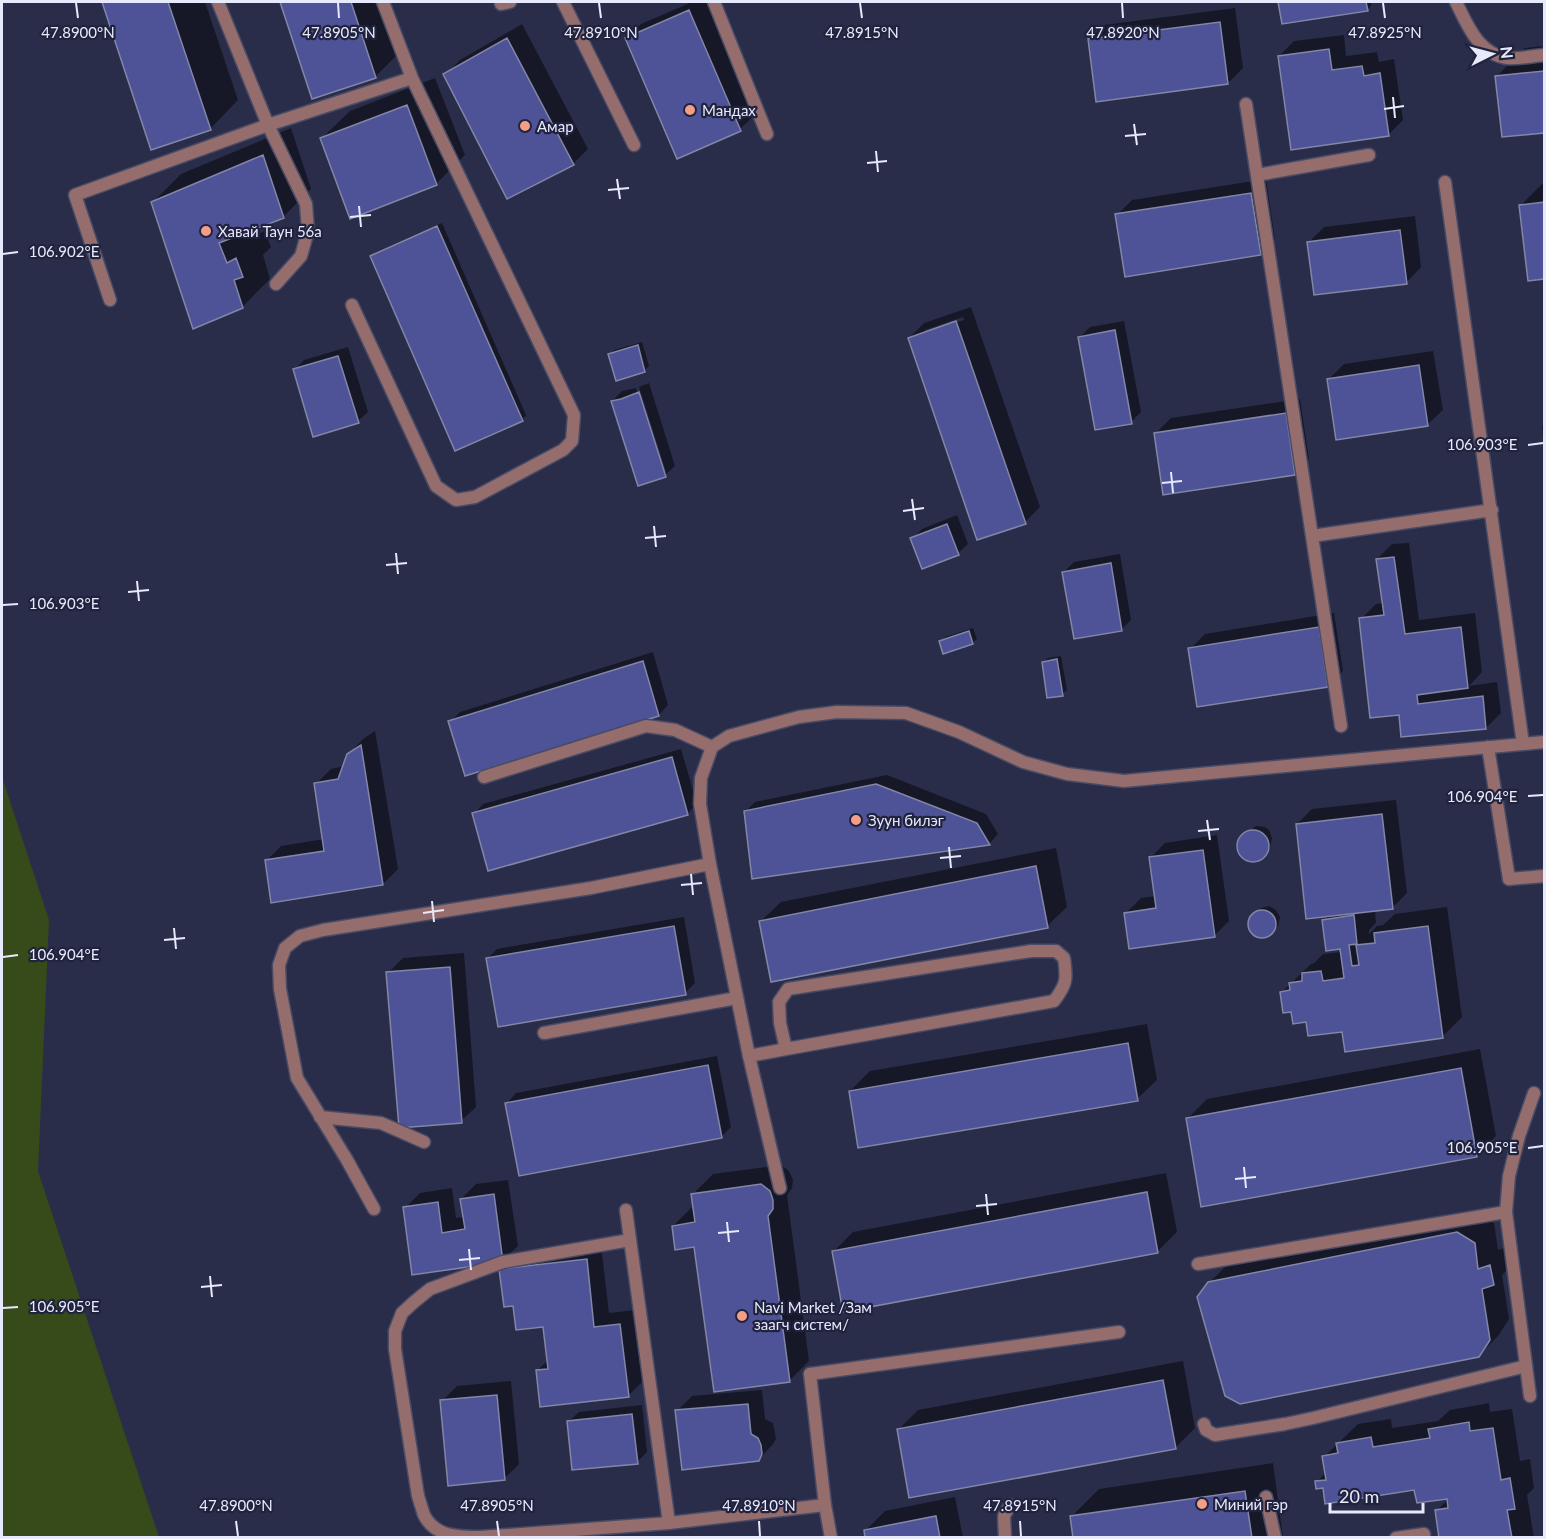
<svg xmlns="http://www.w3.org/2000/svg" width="1546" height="1539" font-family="Lato,sans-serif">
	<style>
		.green { fill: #364b19 }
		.shadow { fill: #0007; fill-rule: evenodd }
		.building { fill: #4e5297; stroke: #8286a7; stroke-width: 1.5 }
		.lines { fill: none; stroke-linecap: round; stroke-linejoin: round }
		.service-casing { stroke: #484b66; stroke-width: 15 }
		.minor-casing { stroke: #484b66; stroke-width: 15 }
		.service { stroke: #946d6c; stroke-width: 12 }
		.minor { stroke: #946d6c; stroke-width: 12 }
		.ticks { fill: none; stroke: #e7eafc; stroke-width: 2 }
		.poi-dot { fill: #f49e88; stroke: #21233e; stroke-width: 2 }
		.labels { text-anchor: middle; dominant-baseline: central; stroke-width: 4.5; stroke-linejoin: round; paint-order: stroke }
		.poi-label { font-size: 15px; fill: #e7eafc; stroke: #21233e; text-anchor: start }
		.ticks-label { font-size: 15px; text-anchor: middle; fill: #e7eafc; stroke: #21233e; stroke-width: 4.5; stroke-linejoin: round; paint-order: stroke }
	</style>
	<rect width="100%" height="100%" fill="#2a2d49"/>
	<path class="green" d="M2 777 49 920 38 1171 159 1537H2Z"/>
	<path class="shadow" d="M103 2H205L238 100 210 129 152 148Z
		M282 2H389L404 48 376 76 313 97Z
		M692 2H706L755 115 740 129 626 39 641 24Z
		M1280 2H1371V6L1367 10 1283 23Z
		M1235 8 1243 68 1228 83 1089 40 1104 25Z
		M522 24 588 149 573 164 445 75 460 60Z
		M1344 35 1346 56 1377 52 1379 62 1394 59 1403 120 1388 135 1279 56 1294 41Z
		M1544 46V131L1503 135 1497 76 1525 48Z
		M435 78 465 155 436 184 351 217 321 139 350 111Z
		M291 128 311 189 283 217 253 229 255 236 264 231 271 247 263 255 270 279 242 307 153 202 181 174Z
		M1266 179 1275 239 1260 254 1117 215 1132 200Z
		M1544 182V278L1530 280 1520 206Z
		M1415 216 1421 267 1407 282 1309 242 1324 227Z
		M442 223 526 415 522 420 371 257 376 252Z
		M971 307 1040 507 1025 522 909 338 924 323ZM963 317 964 320 925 333V330Z
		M1124 321 1141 412 1131 422 1080 337 1090 327Z
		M642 342 649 366 644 371 609 355 614 350Z
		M348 347 368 412 358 421 294 370 304 360Z
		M1433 351 1443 410 1428 424 1329 379 1344 364Z
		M649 383 675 466 665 475 612 401 622 391 636 388 663 472H666L639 387Z
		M1300 399 1309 459 1294 474 1156 433 1171 418Z
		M1544 423V448L1542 426Z
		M957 515 968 544 958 553 912 539 922 529Z
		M1409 543 1419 620 1475 613 1482 672 1469 686 1497 682 1501 713 1486 728 1401 713 1361 619 1376 604 1384 603 1377 559 1392 544Z
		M1120 554 1131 620 1121 630 1064 572 1074 562Z
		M1334 613 1343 671 1328 686 1190 649 1205 634Z
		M973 628 977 639 972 643 941 641 945 637Z
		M653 652 668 705 659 715 450 722 460 712Z
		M1061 656 1067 690 1062 694 1044 662 1048 658Z
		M375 731 398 869 383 884 266 861 281 846 324 839 316 784 331 769 344 766 348 755 363 739Z
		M681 749 697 804 687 814H474L483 804Z
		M887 775 986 814 998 834 989 844 745 812 755 802Z
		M1396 800 1407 893 1392 908 1375 910 1376 923 1369 930V934L1377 926 1383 925 1395 914 1447 907 1462 1017 1442 1037 1343 1030 1307 1020 1292 1010 1282 992 1311 964 1314 963 1323 954 1342 952 1324 920 1329 915 1297 824 1312 809Z
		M1256 826 1265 827 1269 830 1272 838 1270 848 1258 859 1253 860 1244 857 1239 849V845L1243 836Z
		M1217 835 1229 921 1214 936 1126 913 1141 898 1156 896 1150 858 1165 843Z
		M1056 848 1067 907 1047 926 761 921 781 902Z
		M1269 906 1276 910 1280 917 1278 926 1270 934 1266 936H1258L1251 931 1250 927V919L1261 908Z
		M684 917 695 983 685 993 487 959 497 949Z
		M464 953 476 1107 461 1121 388 973 403 958Z
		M1147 1024 1157 1080 1137 1099 850 1091 870 1071Z
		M1480 1049 1496 1136 1476 1156 1187 1119 1207 1099Z
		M717 1056 731 1127 721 1137 507 1103 516 1093Z
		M781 1165 789 1171 793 1180 792 1188 787 1195 809 1361 789 1381 695 1245 673 1226 693 1206V1194L713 1174Z
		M1166 1173 1177 1232 1158 1251 833 1252 853 1232Z
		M508 1180 518 1246 503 1260 414 1273 405 1208 420 1193 452 1188 456 1218 464 1217 461 1199 476 1184Z
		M1478 1213 1494 1223 1498 1250 1509 1246 1513 1264 1502 1275 1509 1319 1498 1336 1478 1356 1209 1283 1229 1263Z
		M601 1245 609 1313 635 1310 643 1381 628 1396 537 1371 548 1360 544 1326 501 1270 515 1255Z
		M1183 1361 1195 1428 1175 1448 898 1430 918 1410Z
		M511 1381 519 1464 504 1479 442 1401 457 1386Z
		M762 1390 765 1419 773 1423 776 1439 773 1444 758 1460 677 1411 692 1396Z
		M1489 1403 1490 1412 1512 1409 1520 1461 1530 1459 1534 1488 1527 1495 1534 1538H1441L1437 1510 1451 1497 1416 1488 1324 1486 1317 1482 1326 1472 1324 1457 1358 1424 1391 1419 1392 1428 1438 1421 1450 1410Z
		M642 1405 647 1452 637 1462 569 1421 579 1412Z
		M1273 1463 1283 1538H1074L1071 1517 1099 1489Z
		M955 1497 963 1538H867L865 1531 885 1511Z"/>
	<path class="building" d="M102 2H168L211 130 151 150Z
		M280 2H351L376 78 312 99Z
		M1278 2H1366L1368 11 1282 24Z
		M689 10 741 131 677 159 625 38Z
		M1220 22 1228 84 1096 102 1088 39Z
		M507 38 574 165 507 199 443 74Z
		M1329 49 1332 70 1362 66 1364 76 1380 73 1389 136 1291 150 1278 56Z
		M1544 71V133L1502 137 1495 76Z
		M407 105 437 185 350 219 320 138Z
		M263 155 284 218 219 243 227 263 236 258 243 277 234 280 243 308 193 329 151 202Z
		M1251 193 1261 255 1125 277 1115 214Z
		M1544 202V279L1528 281 1519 205Z
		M437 226 523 421 455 451 370 256Z
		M1400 230 1407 284 1314 295 1307 242Z
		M956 321 1026 524 977 540 908 338Z
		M1115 330 1132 424 1095 430 1078 337Z
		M638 345 645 372 616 381 608 354Z
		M338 356 359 423 313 437 293 369Z
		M1419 365 1428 426 1336 440 1327 379Z
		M639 392 666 477 638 486 611 401 621 399Z
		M1286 413 1295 475 1163 495 1154 433Z
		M947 524 959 555 922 569 910 538Z
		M1394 557 1405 634 1461 627 1468 688 1417 695 1418 704 1483 696 1486 729 1401 737 1399 715 1370 718 1359 618 1384 615 1376 559Z
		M1111 563 1122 631 1074 639 1062 572Z
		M1319 627 1328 687 1197 707 1188 648Z
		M969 631 973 644 943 654 939 641Z
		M1057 659 1063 696 1047 698 1042 662Z
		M643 661 659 716 465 776 448 721Z
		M361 745 383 885 271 903 265 860 324 851 314 783 338 779 347 754Z
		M672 757 688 815 488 871 472 813Z
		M876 784 977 823 990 845 752 879 744 811Z
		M1382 814 1393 909 1306 919 1296 824Z
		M1237 846a16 16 0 1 1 32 0a16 16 0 1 1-32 0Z
		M1203 850 1215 937 1129 949 1124 913 1156 908 1149 857Z
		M1036 866 1048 928 771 982 759 921Z
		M1248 924a14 14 0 1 1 28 0a14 14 0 1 1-28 0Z
		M1354 915 1357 944 1349 945 1352 966 1359 965 1356 945 1375 943 1374 933 1428 926 1443 1038 1345 1052 1342 1032 1308 1036 1306 1022 1293 1024 1291 1012 1283 1013 1280 992 1290 990 1289 983 1302 981V973L1321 971 1323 981 1344 978 1340 949 1326 951 1322 920Z
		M674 926 686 995 498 1027 486 958Z
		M450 967 462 1123 399 1128 386 972Z
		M1128 1043 1138 1101 858 1148 849 1091Z
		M708 1065 722 1138 519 1176 505 1103Z
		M1461 1068 1477 1157 1201 1207 1186 1118Z
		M761 1184 770 1191 773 1200V1209L768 1216 790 1382 714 1392 694 1247 675 1250 672 1226 695 1222 691 1194Z
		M1147 1192 1158 1253 843 1312 832 1251Z
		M494 1194 503 1262 412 1275 403 1207 438 1202 442 1233 465 1229 460 1199Z
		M1457 1232 1475 1243 1478 1269 1490 1265 1494 1285 1482 1289 1490 1340 1479 1357 1240 1404 1225 1396 1197 1297 1208 1282Z
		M587 1259 594 1327 620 1324 629 1397 540 1407 536 1370 548 1369 543 1327 516 1330 513 1306 504 1307 499 1269Z
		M1163 1380 1176 1449 909 1498 897 1429Z
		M497 1395 505 1480 448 1486 440 1400Z
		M748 1404 751 1434 758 1438 761 1445 762 1454 759 1461 682 1470 675 1410Z
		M632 1414 638 1464 572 1470 567 1421Z
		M1469 1422 1470 1431 1493 1428 1501 1480 1510 1478 1515 1509 1507 1510 1512 1538H1439L1435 1510 1448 1508 1447 1499 1417 1503 1414 1490 1325 1504 1323 1488 1316 1489 1315 1481 1326 1480 1322 1456 1338 1453 1336 1443 1371 1437 1373 1447 1430 1438 1428 1429Z
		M1245 1491 1252 1538H1073L1070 1516Z
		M936 1516 940 1538H865L864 1530Z"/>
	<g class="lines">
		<g class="service-casing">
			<path id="service" d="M484 777 646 726 675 730 712 747
				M1509 879 1544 876
				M544 1033 737 998
				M749 1056 786 1049 1054 1001C1067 984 1067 979 1064 958L1056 951H1031L788 989 779 1002 780 1023 786 1049
				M320 1117 381 1123 424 1142
				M374 1209 347 1160 297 1078 280 989 279 965 285 948 300 936 323 930 591 888 710 864
				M626 1210 669 1523
				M630 1240 503 1262 430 1289 414 1302 402 1313 395 1331V1349L418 1496C420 1502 422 1509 424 1515 435 1537 459 1537 480 1537L669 1523 825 1505
				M1198 1264 1506 1212
				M810 1374 1119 1332
				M1204 1424 1206 1430 1215 1435 1285 1424 1313 1418 1526 1366
				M1266 1497 1275 1538
				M1005 1538 1004 1516 1010 1505
				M1396 1538 1424 1534V1538"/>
		</g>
		<g class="minor-casing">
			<path id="minor" d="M218 2 268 125 306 204 308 231 301 256 276 284
				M563 2 634 145
				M714 2 767 134
				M1456 2C1467 24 1478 54 1507 58 1519 59 1533 56 1544 55
				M501 4 510 2
				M1246 104 1341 726
				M1257 175 1369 155
				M1445 182 1523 744
				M110 300 75 195 268 125 412 78
				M352 305 436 486 456 500 475 497 563 450 572 441 574 415 412 78 383 2
				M1312 536 1492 510
				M1488 747 1509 879
				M780 1188 749 1056 710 864 700 804 701 778 712 747 729 736 799 717 837 712 906 713 959 732 1023 762 1067 774 1124 781 1544 742
				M810 1374 825 1505 831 1538
				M1530 1396 1506 1212 1509 1176 1519 1136 1534 1093"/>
		</g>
		<use href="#service" class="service"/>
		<use href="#minor" class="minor"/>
	</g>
	<path class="ticks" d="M76 3 78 18M338 3 339 18M599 3 601 18M860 3 862 18M1122 3 1123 18M1383 3 1385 18M1393 97 1395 118M1384 109 1404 106M1134 124 1137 145M1125 136 1146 134M876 151 878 172M867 163 887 161M617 179 620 199M608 190 629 188M359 206 361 227M350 217 371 215M3 254 18 252M1528 445 1543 443M1171 472 1173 493M1162 483 1182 481M912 499 915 520M903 511 924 508M654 526 656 547M645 538 666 536M396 553 398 574M386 565 407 563M137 581 139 601M128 592 149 590M3 605 18 604M1528 796 1543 795M1207 820 1210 840M1198 831 1219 829M949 847 951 868M940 858 961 856M691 874 693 895M681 885 702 883M432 901 434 922M423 913 444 910M174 928 176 949M164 940 185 938M3 957 18 955M1528 1148 1543 1146M1244 1167 1246 1188M1235 1179 1256 1177M986 1194 988 1215M976 1206 997 1204M727 1222 729 1242M718 1233 739 1231M469 1249 471 1270M459 1260 480 1258M210 1276 212 1297M201 1287 222 1285M3 1308 18 1307M236 1521 238 1536M497 1521 499 1536M759 1521 760 1536M1020 1521 1021 1536"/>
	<g class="poi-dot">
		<circle cx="690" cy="110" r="6"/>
		<circle cx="525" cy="126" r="6"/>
		<circle cx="206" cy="231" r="6"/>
		<circle cx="856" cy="820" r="6"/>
		<circle cx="742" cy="1316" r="6"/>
		<circle cx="1202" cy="1504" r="6"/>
	</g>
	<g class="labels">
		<g class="poi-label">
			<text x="702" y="110">Мандах</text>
			<text x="537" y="126">Амар</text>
			<text x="218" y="231">Хавай Таун 56а</text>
			<text x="868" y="820">Зуун билэг</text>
			<text x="754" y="1307">Navi Market /Зам<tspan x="754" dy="17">заагч систем/</tspan></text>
			<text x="1214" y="1504">Миний гэр</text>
		</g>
	</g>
	<g class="ticks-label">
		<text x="78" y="38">47.8900°N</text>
		<text x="339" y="38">47.8905°N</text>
		<text x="601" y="38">47.8910°N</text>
		<text x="862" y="38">47.8915°N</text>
		<text x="1123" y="38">47.8920°N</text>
		<text x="1385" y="38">47.8925°N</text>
		<text x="64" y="257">106.902°E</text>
		<text x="1482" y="450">106.903°E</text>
		<text x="64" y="609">106.903°E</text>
		<text x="1482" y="802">106.904°E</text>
		<text x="64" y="960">106.904°E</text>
		<text x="1482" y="1153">106.905°E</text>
		<text x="64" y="1312">106.905°E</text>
		<text x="236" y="1511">47.8900°N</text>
		<text x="497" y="1511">47.8905°N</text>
		<text x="759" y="1511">47.8910°N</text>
		<text x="1020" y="1511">47.8915°N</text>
	</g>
	<rect width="1546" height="1539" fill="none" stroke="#e7eafc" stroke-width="6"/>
	<g transform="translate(1492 54) rotate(84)" stroke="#21233e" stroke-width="4.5" paint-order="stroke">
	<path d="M0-4.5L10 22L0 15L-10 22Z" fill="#e7eafc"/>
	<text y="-9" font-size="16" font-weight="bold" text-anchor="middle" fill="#e7eafc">N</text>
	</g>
	<path d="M1330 1503v9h93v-9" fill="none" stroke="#e7eafc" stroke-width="3"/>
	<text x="1339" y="1503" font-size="18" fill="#e7eafc" stroke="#21233e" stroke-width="4.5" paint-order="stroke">20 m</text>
</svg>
